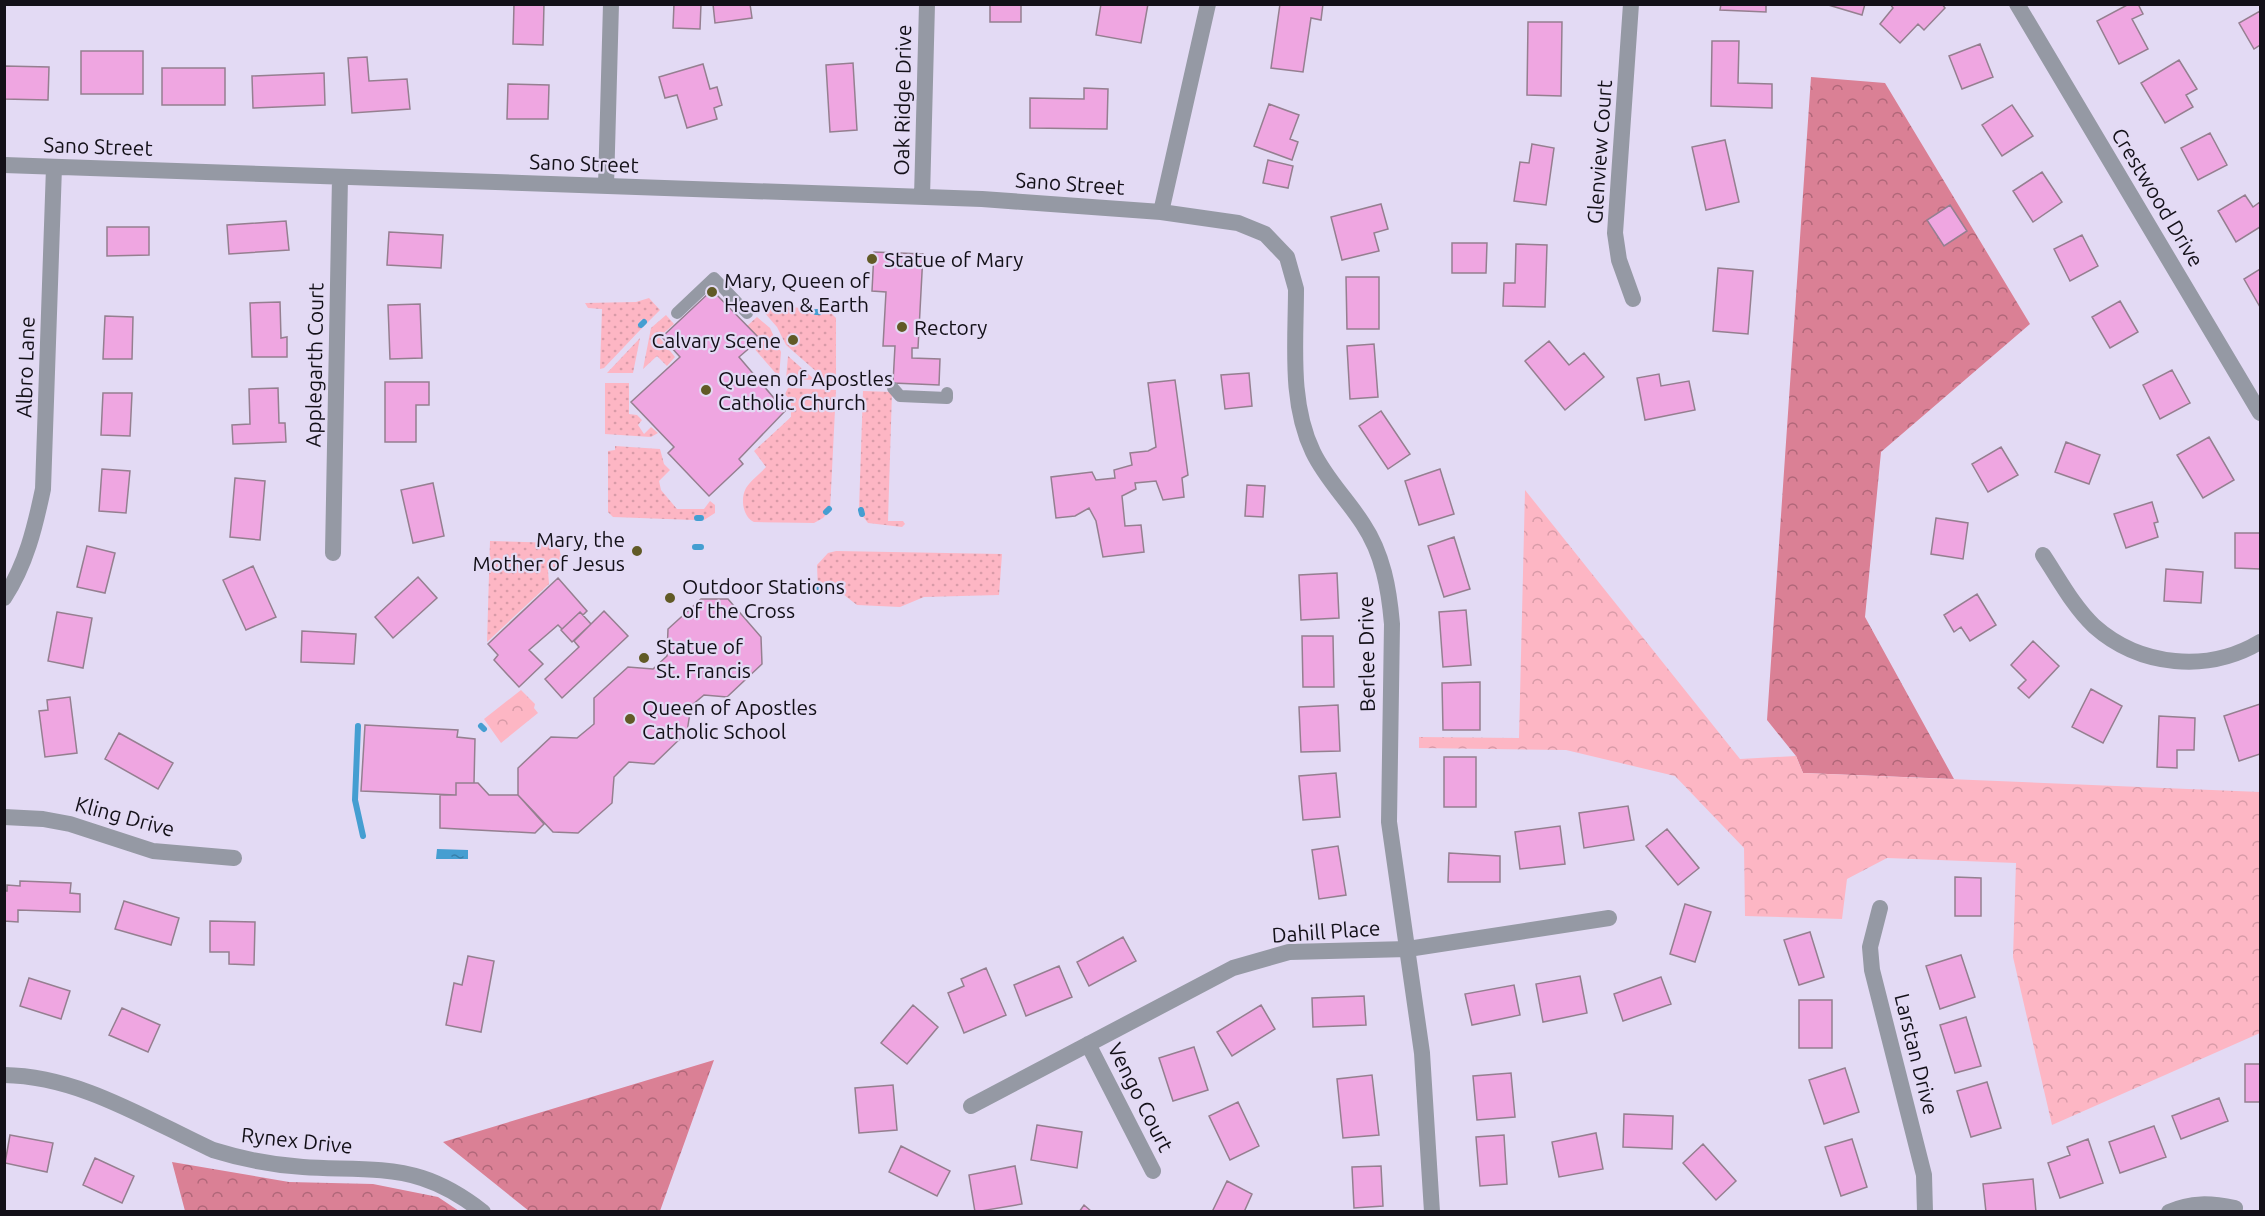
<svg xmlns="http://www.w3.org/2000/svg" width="2265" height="1216" font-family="Ubuntu,sans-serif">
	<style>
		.grass { fill: url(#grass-dots) }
		.forest { fill: url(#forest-crowns) }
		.park { fill: url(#park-crowns) }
		.water { fill: url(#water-ripples) }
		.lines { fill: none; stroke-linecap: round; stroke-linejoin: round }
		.stream { stroke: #459ed1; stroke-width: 6 }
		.building { fill: #efa6e1; stroke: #957f90; stroke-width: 1.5 }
		.pedestrian { stroke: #9599a4; stroke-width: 12 }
		.minor { stroke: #9599a4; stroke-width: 16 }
		.poi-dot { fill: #615a26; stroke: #e3daf4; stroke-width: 2 }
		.labels { text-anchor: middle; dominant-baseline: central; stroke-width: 4.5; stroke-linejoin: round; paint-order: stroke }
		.street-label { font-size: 21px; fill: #131018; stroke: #e3daf4 }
		.poi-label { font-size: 21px; fill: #131018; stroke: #e3daf4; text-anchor: start }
	</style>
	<defs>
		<pattern id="grass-dots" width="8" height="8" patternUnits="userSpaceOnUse" patternTransform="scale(1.5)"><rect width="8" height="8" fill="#fdb6c4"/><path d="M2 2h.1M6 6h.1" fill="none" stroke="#d89ba8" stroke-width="1.8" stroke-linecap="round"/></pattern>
		<pattern id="forest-crowns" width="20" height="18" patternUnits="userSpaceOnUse" patternTransform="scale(1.5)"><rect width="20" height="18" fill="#da8095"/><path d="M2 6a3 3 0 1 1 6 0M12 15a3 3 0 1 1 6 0" fill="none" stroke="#b06779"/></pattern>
		<pattern id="park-crowns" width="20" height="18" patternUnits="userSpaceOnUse" patternTransform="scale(1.5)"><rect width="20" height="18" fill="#fdb6c4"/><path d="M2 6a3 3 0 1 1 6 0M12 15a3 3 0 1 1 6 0" fill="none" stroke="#d89ba8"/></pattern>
		<pattern id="water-ripples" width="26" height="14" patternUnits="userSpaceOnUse" patternTransform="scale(1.5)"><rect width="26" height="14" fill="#459ed1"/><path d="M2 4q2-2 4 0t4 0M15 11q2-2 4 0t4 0" fill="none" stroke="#387fa9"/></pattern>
	</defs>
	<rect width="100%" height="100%" fill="#e3daf4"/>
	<path class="grass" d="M649 298 660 310 647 323 642 319 638 324 642 328 604 368 600 369 602 309 588 308 585 303 636 302Z
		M774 300 785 306 815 310 816 315H822L821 309 828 310 836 318V381L826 380 786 345 777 327 763 311Z
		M666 315 674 324 659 337 675 357 667 366 657 356 643 369 651 328Z
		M757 317 770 328 781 352 779 377 752 346 747 326Z
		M640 338 633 373H607Z
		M788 356 815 380 786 379Z
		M605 383H629V414L637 415 642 420 638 425 644 434 651 427 658 433 651 437 605 434Z
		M788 388 836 390 830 510 823 518 814 523 754 522C743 517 740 499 746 488 751 480 760 474 766 467L754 451 791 417V401L785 394Z
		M863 391 892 392 888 521H903L905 524 902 527 868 523 862 515 863 509H859Z
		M615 446 660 449 664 464 670 470 659 481 661 490 677 509H704L710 501 715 505V513L704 520V516L695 515 694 520 613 517 608 512V451L615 450Z
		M490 541 558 543 564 570 548 571 549 584 487 642Z
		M836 551 1002 554 999 595 924 597 900 607 857 605 839 591 818 590 817 565 828 553Z"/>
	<path class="forest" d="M1811 77 1885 83 2030 324 1881 452 1865 617 1954 779 1803 773 1796 756 1767 720Z
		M714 1060 660 1211H529L443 1142Z
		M172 1162 289 1182 373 1184 438 1197 459 1211H185Z"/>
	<path class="park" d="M1525 490 1740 759 1796 756 1803 773 2260 792V1033L2052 1125 2013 957 2016 863 1887 858 1847 879 1842 919 1745 916 1744 848 1675 776 1566 750 1419 748V737L1519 738Z
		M521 690 535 704 534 708 538 713 501 743 484 719Z"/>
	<path class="water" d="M437 849 468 850V859H436Z"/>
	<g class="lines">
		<path class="stream" d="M816 312H819
			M641 325 644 322
			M861 510 862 514
			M826 512 829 509
			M697 518H701
			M695 547H701
			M817 589V584
			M358 726 355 800 363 836
			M481 726 484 729"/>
	</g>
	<path class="building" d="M514 4H544L543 45 513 44Z
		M674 4H701L700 29 673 28Z
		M713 4H750L752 18 715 23Z
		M990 4H1021V22H990Z
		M1101 4H1148L1141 43 1096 35Z
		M1280 4H1323L1321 20 1311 18 1303 72 1271 68Z
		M1721 4H1766V12L1720 10Z
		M1825 4H1865L1862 15Z
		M1890 4H1942L1945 8 1924 30 1918 24 1900 43 1880 24 1893 8Z
		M2129 4H2138L2143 14 2132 19 2148 49 2119 64 2097 21Z
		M2260 11V45L2254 49 2239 23Z
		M1528 22H1562L1561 96 1527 95Z
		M1712 41H1739L1738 83 1772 84V108L1711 106Z
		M1980 44 1993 77 1962 89 1949 56Z
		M81 51H143V94H81Z
		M367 57 369 81 407 79 410 109 352 113 348 58Z
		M2179 60 2197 89 2186 95 2193 107 2165 123 2141 83Z
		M853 63 857 130 830 132 826 65Z
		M703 64 710 89 717 87 722 105 714 108 717 119 687 128 677 95 665 98 659 77Z
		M4 66 49 67 48 100 4 99Z
		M162 68H225V105H162Z
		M324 73 325 105 253 108 252 76Z
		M508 84 549 85 548 119H507Z
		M1084 88 1108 89 1107 129 1030 128V98L1084 99Z
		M1269 104 1299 115 1290 139 1298 142 1292 160 1254 146Z
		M2012 105 2033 136 2002 156 1982 125Z
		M2210 133 2227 165 2198 180 2181 148Z
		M1725 140 1739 202 1706 210 1692 147Z
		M1532 144 1554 148 1546 205 1514 201 1520 162 1529 163Z
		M1268 160 1293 166 1288 188 1263 183Z
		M2042 172 2062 202 2033 222 2013 191Z
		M2245 195 2253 207 2260 202V227L2236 242 2218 211Z
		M1381 204 1388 229 1374 233 1379 251 1342 260 1331 217Z
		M1950 205 1967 231 1944 246 1927 220Z
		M286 221 289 250 229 254 227 225Z
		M107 227H149V255L107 256Z
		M389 232 443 235 441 268 387 265Z
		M2082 235 2098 266 2070 281 2054 249Z
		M1452 243H1487L1486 273H1452Z
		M1516 244 1547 245 1545 307 1503 306 1504 283H1515Z
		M874 252 923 254 918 348H912V358L940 359 939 385 893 383 895 346H883L886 292 872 291Z
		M1718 268 1753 271 1748 334 1713 331Z
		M2260 269V307L2244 279Z
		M1346 277H1379V329H1347Z
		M712 290 760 339 739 357 785 411 739 459 743 464 709 496 668 453 674 447 631 402 680 357 662 337Z
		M2120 301 2138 332 2110 348 2092 317Z
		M280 302 281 338 287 337V357H252L250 303Z
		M420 304 422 358 390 359 388 305Z
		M105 316 133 317 132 359H103Z
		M1549 341 1569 365 1584 353 1604 377 1565 410 1525 361Z
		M1374 344 1378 397 1350 399 1347 346Z
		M2172 370 2190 403 2160 419 2143 385Z
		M1249 373 1252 406 1225 409 1221 375Z
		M1659 374 1661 386 1689 381 1695 410 1645 420 1637 378Z
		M1175 380 1188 475 1182 478 1184 497 1163 500 1156 481 1135 483 1136 489 1122 496 1125 526 1141 525 1144 552 1103 557 1096 521 1089 508 1075 516 1056 518 1051 477 1092 472 1096 480 1115 478 1114 470 1132 465 1130 453 1148 451 1156 447 1148 383Z
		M385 382H429V405H416V442H385Z
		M278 388 279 423H285L286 442 233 444 232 425 250 424 249 389Z
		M103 393H132L130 436 101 435Z
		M1381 411 1410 454 1388 469 1359 426Z
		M2209 437 2234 480 2203 498 2177 455Z
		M2066 442 2100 455 2089 484 2055 472Z
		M2001 447 2018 475 1988 492 1972 464Z
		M102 469 130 471 126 513 99 511Z
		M1440 469 1454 514 1419 525 1405 481Z
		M235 478 265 481 260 540 230 537Z
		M433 483 444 536 413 543 401 490Z
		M1247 485 1265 486 1263 517 1245 516Z
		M2152 502 2158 522 2154 523 2158 537 2126 548 2114 514Z
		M1936 518 1968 523 1963 559 1931 554Z
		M2235 533H2260V569L2235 568Z
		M1454 537 1470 589 1444 597 1428 546Z
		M87 546 115 553 105 593 77 587Z
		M253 566 276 617 246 630 223 580Z
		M2166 569 2203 572 2201 603 2164 601Z
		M1337 573 1339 618 1301 620 1299 575Z
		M418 577 437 598 393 638 375 617Z
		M558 578 587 611 583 615 580 612 562 629 558 625 529 650 543 664 519 687 494 660 498 655 488 644Z
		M1977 594 1996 625 1970 641 1961 627 1954 632 1944 615Z
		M701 599H728L761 637 762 664 727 697 704 695 691 706 687 732 654 764 629 762 614 777 612 803 578 833 553 832 518 795V768L551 737 577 738 594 724V698L628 667 653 669 667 656 668 629Z
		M1466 610 1471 665 1443 667 1439 612Z
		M604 611 628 636 562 698 545 679 579 647 574 641Z
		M57 612 92 618 83 668 48 661Z
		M580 612 591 624 572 642 561 630Z
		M302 631 356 634 354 664 301 662Z
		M1302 636H1333L1334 687H1303Z
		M2033 641 2059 666 2029 698 2018 688 2026 680 2011 665Z
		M1480 682V730H1443L1442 683Z
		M2091 689 2122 706 2103 743 2072 727Z
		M70 697 77 753 45 757 39 711 48 710 47 700Z
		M2260 704V754L2239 761 2224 716Z
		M1338 705 1340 751 1301 752 1299 707Z
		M2159 716 2195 718 2194 750H2177V768L2157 767Z
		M365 725 458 730 457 737 475 739 474 783H456V795L361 791Z
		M119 733 173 763 158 789 105 759Z
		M1444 757H1476V807H1444Z
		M1336 773 1340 817 1303 820 1299 776Z
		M456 783H478L489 795H518L544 824 535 833 440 828V795H456Z
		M1628 806 1634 840 1584 848 1579 813Z
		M1560 826 1565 864 1520 869 1515 832Z
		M1667 829 1699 868 1678 885 1646 846Z
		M1338 846 1346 895 1319 899 1312 850Z
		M1449 853 1500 856V882H1448Z
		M1955 877 1981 878V916H1955Z
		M20 881 71 883 70 893 80 894V912L18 910V922L4 921V891H7V885L20 886Z
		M124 901 179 918 171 945 115 929Z
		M1685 904 1711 912 1695 962 1670 954Z
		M210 921 255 922 254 965 229 964V952H210Z
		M1810 932 1824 977 1799 985 1784 940Z
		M1123 937 1136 961 1089 986 1077 962Z
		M1961 955 1975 997 1940 1009 1926 966Z
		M468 956 494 961 481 1032 446 1025 454 983 462 985Z
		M1059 966 1072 997 1026 1016 1014 985Z
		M986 968 1006 1015 964 1033 948 993 964 986 961 979Z
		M1580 976 1587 1013 1543 1022 1536 984Z
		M1661 977 1671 1004 1623 1021 1614 994Z
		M29 978 70 991 61 1019 20 1006Z
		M1514 985 1520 1015 1472 1025 1465 994Z
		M1364 996 1366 1025 1313 1027 1312 998Z
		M1799 1000H1832V1048H1799Z
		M913 1005 938 1027 907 1064 881 1043Z
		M1261 1005 1275 1029 1232 1056 1217 1032Z
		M122 1008 160 1025 148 1052 109 1035Z
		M1966 1017 1981 1066 1955 1073 1940 1025Z
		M1194 1047 1208 1090 1173 1101 1159 1058Z
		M2245 1064H2260V1102H2245Z
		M1845 1068 1859 1112 1824 1124 1809 1080Z
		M1511 1073 1515 1117 1477 1120 1473 1076Z
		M1372 1075 1379 1135 1343 1138 1337 1079Z
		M1987 1082 2001 1128 1971 1137 1957 1091Z
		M893 1085 897 1130 859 1133 855 1088Z
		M2219 1098 2228 1121 2181 1139 2172 1116Z
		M1238 1102 1259 1146 1230 1160 1209 1116Z
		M1624 1114 1673 1116 1672 1149 1623 1147Z
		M1037 1125 1082 1132 1077 1168 1031 1160Z
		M2154 1126 2166 1157 2120 1173 2109 1142Z
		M1596 1133 1603 1169 1559 1177 1552 1142Z
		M10 1135 53 1143 47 1172 5 1163Z
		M1504 1135 1507 1184 1480 1186 1476 1137Z
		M1852 1139 1867 1187 1841 1196 1825 1147Z
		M2088 1139 2103 1183 2060 1198 2048 1163 2070 1155 2067 1147Z
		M1703 1144 1736 1181 1716 1200 1683 1163Z
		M901 1146 950 1171 937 1196 889 1172Z
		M95 1158 134 1176 122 1203 83 1185Z
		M1015 1166 1022 1204 975 1212 969 1175Z
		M1381 1166 1383 1206 1354 1208 1352 1167Z
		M2033 1179 2036 1212H1986L1983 1184Z
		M1227 1181 1252 1194 1244 1212H1212Z
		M1084 1205 1092 1212H1079Z"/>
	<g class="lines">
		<path class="pedestrian" d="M677 313 714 278 747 313
			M893 388 900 396 947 398V393"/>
		<path class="minor" d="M1631 4 1615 233 1619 260 1633 299
			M2017 4 2260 413
			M4 165 982 199 1161 212 1238 223 1265 234 1287 257 1296 289C1296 343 1289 402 1313 452 1326 479 1347 499 1363 524 1383 554 1389 589 1392 624L1389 822 1422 1053 1432 1212
			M606 186 611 4
			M922 197 927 4
			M1161 212 1208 4
			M333 553 340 177
			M2043 555C2059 579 2073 606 2094 626 2140 667 2208 673 2260 642
			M4 598C26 565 35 527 43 489L54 167
			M4 817 43 819 70 824 153 851 234 858
			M1880 908 1870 947 1872 970 1924 1175 1925 1212
			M1088 1044 1153 1171
			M4 1075C79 1076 146 1119 213 1150 242 1159 272 1165 303 1167 343 1170 384 1166 422 1178 444 1185 465 1198 483 1212
			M971 1106 1233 968 1289 952 1408 949 1609 918
			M2169 1212C2191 1202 2211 1203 2235 1208"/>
	</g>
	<g class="poi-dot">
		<circle cx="872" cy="259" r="6"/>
		<circle cx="712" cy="292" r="6"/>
		<circle cx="902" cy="327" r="6"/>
		<circle cx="793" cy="340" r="6"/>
		<circle cx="706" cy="390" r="6"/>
		<circle cx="637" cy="551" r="6"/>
		<circle cx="670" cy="598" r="6"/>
		<circle cx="644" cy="658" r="6"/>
		<circle cx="630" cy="719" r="6"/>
	</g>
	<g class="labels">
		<g class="street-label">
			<text transform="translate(902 100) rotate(-89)">Oak Ridge Drive</text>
			<text transform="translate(98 146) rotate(2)">Sano Street</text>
			<text transform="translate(1599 152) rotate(-86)">Glenview Court</text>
			<text transform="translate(584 163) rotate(2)">Sano Street</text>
			<text transform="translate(1070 183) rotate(4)">Sano Street</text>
			<text transform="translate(2158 197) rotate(59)">Crestwood Drive</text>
			<text transform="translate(314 365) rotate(-89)">Applegarth Court</text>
			<text transform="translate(25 367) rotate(-88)">Albro Lane</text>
			<text transform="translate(1366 654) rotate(-91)">Berlee Drive</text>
			<text transform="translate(125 816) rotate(15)">Kling Drive</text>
			<text transform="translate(1326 931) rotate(-4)">Dahill Place</text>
			<text transform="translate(1917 1054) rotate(76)">Larstan Drive</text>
			<text transform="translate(1141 1097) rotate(63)">Vengo Court</text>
			<text transform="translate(297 1140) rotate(6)">Rynex Drive</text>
		</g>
		<g class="poi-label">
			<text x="884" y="259">Statue of Mary</text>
			<text x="724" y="280">Mary, Queen of<tspan x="724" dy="24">Heaven &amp; Earth</tspan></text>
			<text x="914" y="327">Rectory</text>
			<text x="781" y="340" text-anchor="end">Calvary Scene</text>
			<text x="718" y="378">Queen of Apostles<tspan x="718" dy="24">Catholic Church</tspan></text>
			<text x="625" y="539" text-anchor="end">Mary, the<tspan x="625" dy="24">Mother of Jesus</tspan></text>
			<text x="682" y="586">Outdoor Stations<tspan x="682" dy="24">of the Cross</tspan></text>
			<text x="656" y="646">Statue of<tspan x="656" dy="24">St. Francis</tspan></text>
			<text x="642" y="707">Queen of Apostles<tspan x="642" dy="24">Catholic School</tspan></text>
		</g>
	</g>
	<rect width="2265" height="1216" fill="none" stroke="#131018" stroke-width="12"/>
</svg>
